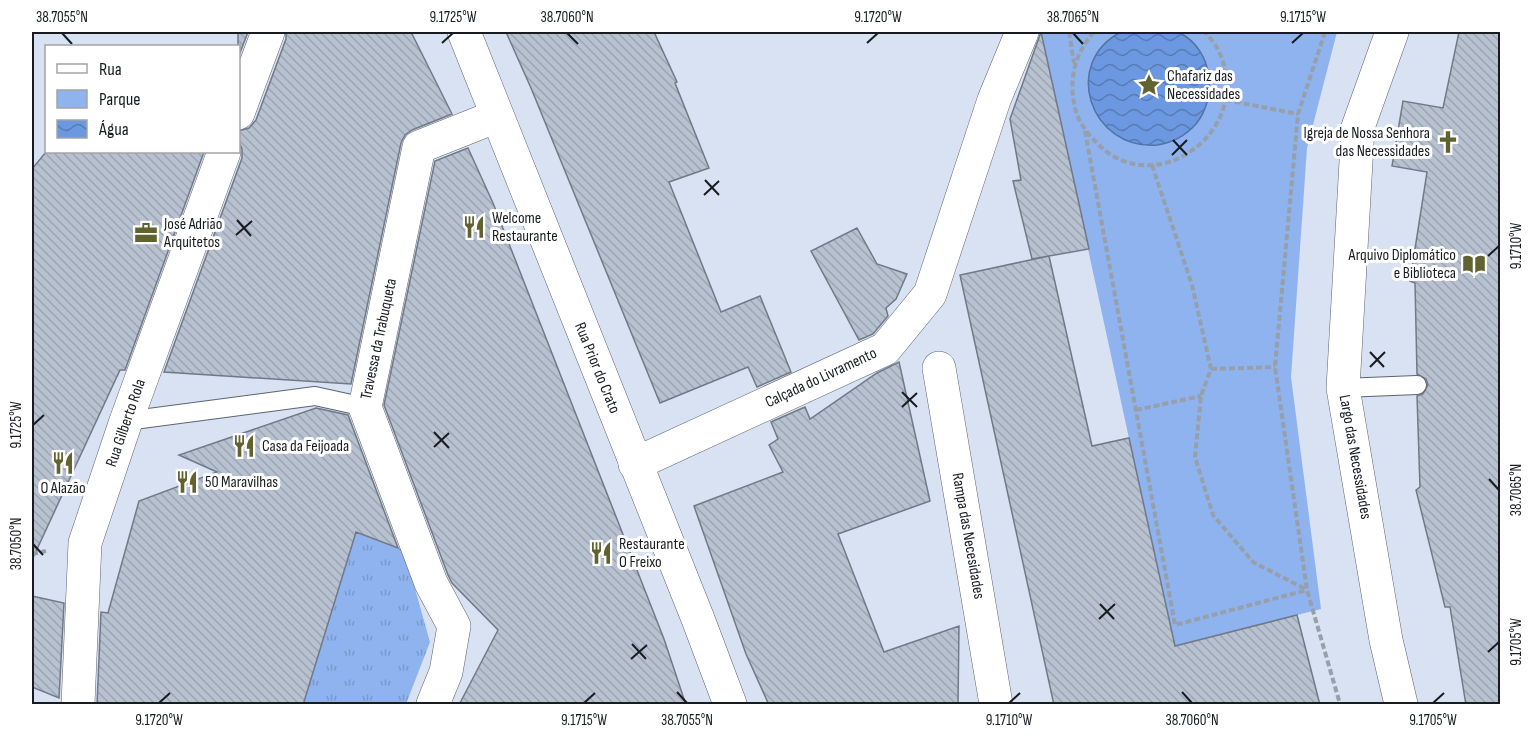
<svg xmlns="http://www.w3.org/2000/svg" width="1532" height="736" font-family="'Sofia Sans Condensed',sans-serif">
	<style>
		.grass { fill: url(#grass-tufts) }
		.green { fill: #8eb3ee }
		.water { fill: url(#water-waves); stroke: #5273a7; stroke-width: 1.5 }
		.building { fill: url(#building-back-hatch); stroke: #717987; stroke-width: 1.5 }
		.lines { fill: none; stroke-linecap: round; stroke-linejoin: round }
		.lane-casing { stroke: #5c6472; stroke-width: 20 }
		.street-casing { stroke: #5c6472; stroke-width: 34 }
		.secondary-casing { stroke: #5c6472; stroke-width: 34 }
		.path { stroke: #979fab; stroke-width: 4; stroke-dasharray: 6 3; stroke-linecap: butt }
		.lane { stroke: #fff; stroke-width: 18 }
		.street { stroke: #fff; stroke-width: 33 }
		.secondary { stroke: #fff; stroke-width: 33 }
		.ticks { fill: none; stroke: #181c21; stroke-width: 2 }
		.labels { text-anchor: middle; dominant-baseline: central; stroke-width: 6; stroke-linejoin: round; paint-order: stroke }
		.poi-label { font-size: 16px; fill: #181c21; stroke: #fff; text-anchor: start }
		.street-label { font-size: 16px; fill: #181c21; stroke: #fff }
		.neatline { fill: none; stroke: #181c21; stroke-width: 2 }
		.ticks-label { font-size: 15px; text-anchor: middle; fill: #181c21 }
	</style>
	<defs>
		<pattern id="grass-tufts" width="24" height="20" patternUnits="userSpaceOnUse" patternTransform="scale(1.5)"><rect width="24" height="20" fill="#8eb3ee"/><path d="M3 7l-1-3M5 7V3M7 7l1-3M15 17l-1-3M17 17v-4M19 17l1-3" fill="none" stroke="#7a99cc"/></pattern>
		<pattern id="water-waves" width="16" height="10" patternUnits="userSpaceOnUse" patternTransform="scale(1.5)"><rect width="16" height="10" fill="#6b98e0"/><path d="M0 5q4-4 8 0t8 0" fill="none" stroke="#577bb5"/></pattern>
		<pattern id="building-back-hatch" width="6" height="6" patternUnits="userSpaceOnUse" patternTransform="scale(1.5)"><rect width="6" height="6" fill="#b7c1d0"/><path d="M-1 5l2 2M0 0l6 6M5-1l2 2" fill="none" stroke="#9da5b2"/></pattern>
	</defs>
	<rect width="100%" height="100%" fill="#d8e2f2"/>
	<path class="grass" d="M356 532 404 550 430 642 406 704H303Z"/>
	<path class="green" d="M1041 32H1337L1307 148 1291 377 1321 609 1174 646Z"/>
	<path class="water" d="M1121 32C1132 31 1173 29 1180 33 1213 50 1218 97 1196 124 1186 135 1172 143 1157 145 1090 150 1061 63 1121 32Z"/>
	<path class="building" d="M238 32H248L238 58Z
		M286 32H411L452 114 412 130 405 135 401 143 351 384 164 372 242 158V149L238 140V131L249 128 256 120 286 39Z
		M506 32H654L677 82 675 83 709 168 669 182 721 312 760 296 791 372 757 387 748 367 660 403 531 88Z
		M1041 32 1089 249 1032 259 1013 181 1021 180 1010 119Z
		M1459 32H1500V705H1466L1450 607H1445L1416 490 1420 487 1417 396 1423 394 1428 385 1426 379 1417 374 1415 283 1410 281 1427 172 1392 166 1403 101 1443 108Z
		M468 148 493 203 664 639 686 705H459L498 630 452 583 448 575 384 405 435 161Z
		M46 152H204L125 370H120L32 560V169Z
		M857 228 877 264 907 274 896 299 886 308 888 316 873 334 859 340 811 251Z
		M1049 256 1092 446 1129 438 1175 646 1297 615 1320 705H1054L960 275Z
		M899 362 930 501 838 534 884 652 959 626 958 705H769L746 654 694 506 783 472 769 445 778 439 771 422 805 407 810 419 877 373Z
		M316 408 348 415 398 548 356 532 303 705H97L101 612 108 613 139 501 217 472 179 455Z
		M32 596 64 603 59 698 32 687Z"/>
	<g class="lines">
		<g class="lane-casing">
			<path id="lane" d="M1343 388 1417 385
				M126 421 315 396 365 407"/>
		</g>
		<g class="street-casing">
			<path id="street" d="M1392 32 1358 127 1343 388 1386 640 1401 704
				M238 113 268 32
				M939 368 996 704
				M635 464 885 349 930 294 994 100 1022 32
				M78 704 85 543 126 421 224 152
				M433 704 446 672 454 626 431 583 365 407 419 147 497 116"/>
		</g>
		<g class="secondary-casing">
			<path id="secondary" d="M464 32 698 619 730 704"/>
		</g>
		<path class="path" d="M1069 32 1074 63
			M1094 32C1076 52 1069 76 1074 103 1076 118 1085 131 1096 142 1154 205 1258 129 1218 50 1215 43 1209 37 1205 32
			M1325 32 1298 114 1275 367 1307 590 1340 704
			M1226 100 1298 114
			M1085 131 1175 625 1307 590
			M1152 165 1192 285 1211 369 1201 396 1195 457 1213 515 1253 562 1307 590
			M1211 369 1275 367
			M1136 410 1201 396
			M32 554 46 551"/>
		<use href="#lane" class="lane"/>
		<use href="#street" class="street"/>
		<use href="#secondary" class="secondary"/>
	</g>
	<path class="ticks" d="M62 33 72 44M567 33 578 44M1073 33 1083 44M442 43 453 33M867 43 878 33M1292 43 1303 33M1173 140 1187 155M1172 155 1187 140M705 180 719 195M704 195 719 181M237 220 251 236M236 235 252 221M1488 256 1499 246M1370 352 1384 367M1370 367 1385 352M902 392 917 407M902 407 917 393M33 425 44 415M434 432 449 448M434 447 449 433M1489 479 1499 490M33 544 43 555M1100 604 1114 619M1099 619 1115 604M632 644 646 659M1488 652 1499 642M631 659 647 645M677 692 687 703M1182 692 1192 703M159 703 170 693M584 703 595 693M1009 703 1020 693M1433 703 1444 693"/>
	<defs>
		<g id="sight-bare" transform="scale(1.8)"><path d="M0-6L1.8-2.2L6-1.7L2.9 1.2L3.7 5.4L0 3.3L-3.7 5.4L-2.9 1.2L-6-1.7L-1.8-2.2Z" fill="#60622f" stroke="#fff" stroke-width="2.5" paint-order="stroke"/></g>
		<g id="church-bare" transform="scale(1.8)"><path d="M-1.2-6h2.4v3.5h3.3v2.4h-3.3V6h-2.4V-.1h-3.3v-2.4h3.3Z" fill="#60622f" stroke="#fff" stroke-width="2.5" paint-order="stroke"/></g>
		<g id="restaurant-bare" transform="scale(1.8)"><path d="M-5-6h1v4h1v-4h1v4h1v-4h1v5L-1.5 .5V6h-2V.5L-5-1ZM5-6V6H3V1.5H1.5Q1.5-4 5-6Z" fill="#60622f" stroke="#fff" stroke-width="2.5" paint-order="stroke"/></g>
		<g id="office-bare" transform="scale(1.8)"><path d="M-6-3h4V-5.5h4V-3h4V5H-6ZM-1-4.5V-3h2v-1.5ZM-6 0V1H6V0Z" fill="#60622f" stroke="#fff" stroke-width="2.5" paint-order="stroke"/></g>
		<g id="library-bare" transform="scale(1.8)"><path d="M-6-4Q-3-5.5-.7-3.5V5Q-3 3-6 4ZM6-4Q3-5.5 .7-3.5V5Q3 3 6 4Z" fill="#60622f" stroke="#fff" stroke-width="2.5" paint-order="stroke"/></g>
	</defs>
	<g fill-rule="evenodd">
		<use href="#sight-bare" x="1149" y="85"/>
		<use href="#church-bare" x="1448" y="142"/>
		<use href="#restaurant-bare" x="474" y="227"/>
		<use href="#office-bare" x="146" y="233"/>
		<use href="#library-bare" x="1474" y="264"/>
		<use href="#restaurant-bare" x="244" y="446"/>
		<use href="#restaurant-bare" x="63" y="463"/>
		<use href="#restaurant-bare" x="187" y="482"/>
		<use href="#restaurant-bare" x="601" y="553"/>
	</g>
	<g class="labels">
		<g class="poi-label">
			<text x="1167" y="76">Chafariz das<tspan x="1167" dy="18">Necessidades</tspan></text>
			<text x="1430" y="133" text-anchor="end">Igreja de Nossa Senhora<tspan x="1430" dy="18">das Necessidades</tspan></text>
			<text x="492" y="218">Welcome<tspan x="492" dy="18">Restaurante</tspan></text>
			<text x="164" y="224">José Adrião<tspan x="164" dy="18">Arquitetos</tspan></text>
			<text x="1456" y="255" text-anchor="end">Arquivo Diplomático<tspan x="1456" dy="18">e Biblioteca</tspan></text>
			<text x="262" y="446">Casa da Feijoada</text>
			<text x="205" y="482">50 Maravilhas</text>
			<text x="63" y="488" text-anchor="middle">O Alazão</text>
			<text x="619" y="544">Restaurante<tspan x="619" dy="18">O Freixo</tspan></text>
		</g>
		<g class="street-label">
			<text transform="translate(379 339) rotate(-78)">Travessa da Trabuqueta</text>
			<text transform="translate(597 368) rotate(68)">Rua Prior do Crato</text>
			<text transform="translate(821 378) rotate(-25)">Calçada do Livramento</text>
			<text transform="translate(126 423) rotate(-71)">Rua Gilberto Rola</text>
			<text transform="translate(1355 457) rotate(80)">Largo das Necessidades</text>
			<text transform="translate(968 536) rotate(80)">Rampa das Necesidades</text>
		</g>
	</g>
	<rect width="1532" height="736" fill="none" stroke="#ffffff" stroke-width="66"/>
	<rect x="45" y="45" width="195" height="108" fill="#ffffff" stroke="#a3a4a6" stroke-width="1.5"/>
	<rect x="57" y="64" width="30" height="9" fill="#ffffff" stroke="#a3a4a6" stroke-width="1.5"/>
	<text x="99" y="75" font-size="18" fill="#181c21">Rua</text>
	<rect x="57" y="90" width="30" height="18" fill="#8eb3ee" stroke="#a3a4a6" stroke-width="1.5"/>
	<text x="99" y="105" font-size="18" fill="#181c21">Parque</text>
	<rect x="57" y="120" width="30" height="18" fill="url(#water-waves)" stroke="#a3a4a6" stroke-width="1.5"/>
	<text x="99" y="135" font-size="18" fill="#181c21">Água</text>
	<rect x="33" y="33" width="1466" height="670" class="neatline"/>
	<g class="ticks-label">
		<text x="62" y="22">38.7055°N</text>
		<text x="453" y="22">9.1725°W</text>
		<text x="567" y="22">38.7060°N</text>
		<text x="878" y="22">9.1720°W</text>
		<text x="1073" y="22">38.7065°N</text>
		<text x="1303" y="22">9.1715°W</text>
		<text transform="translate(1516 246) rotate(-90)" y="5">9.1710°W</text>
		<text transform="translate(16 425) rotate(-90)" y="5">9.1725°W</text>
		<text transform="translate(1516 490) rotate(-90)" y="5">38.7065°N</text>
		<text transform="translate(16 544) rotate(-90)" y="5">38.7050°N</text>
		<text transform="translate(1516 642) rotate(-90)" y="5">9.1705°W</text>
		<text x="159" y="725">9.1720°W</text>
		<text x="584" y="725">9.1715°W</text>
		<text x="687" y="725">38.7055°N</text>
		<text x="1009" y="725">9.1710°W</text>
		<text x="1192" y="725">38.7060°N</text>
		<text x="1433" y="725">9.1705°W</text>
	</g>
</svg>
